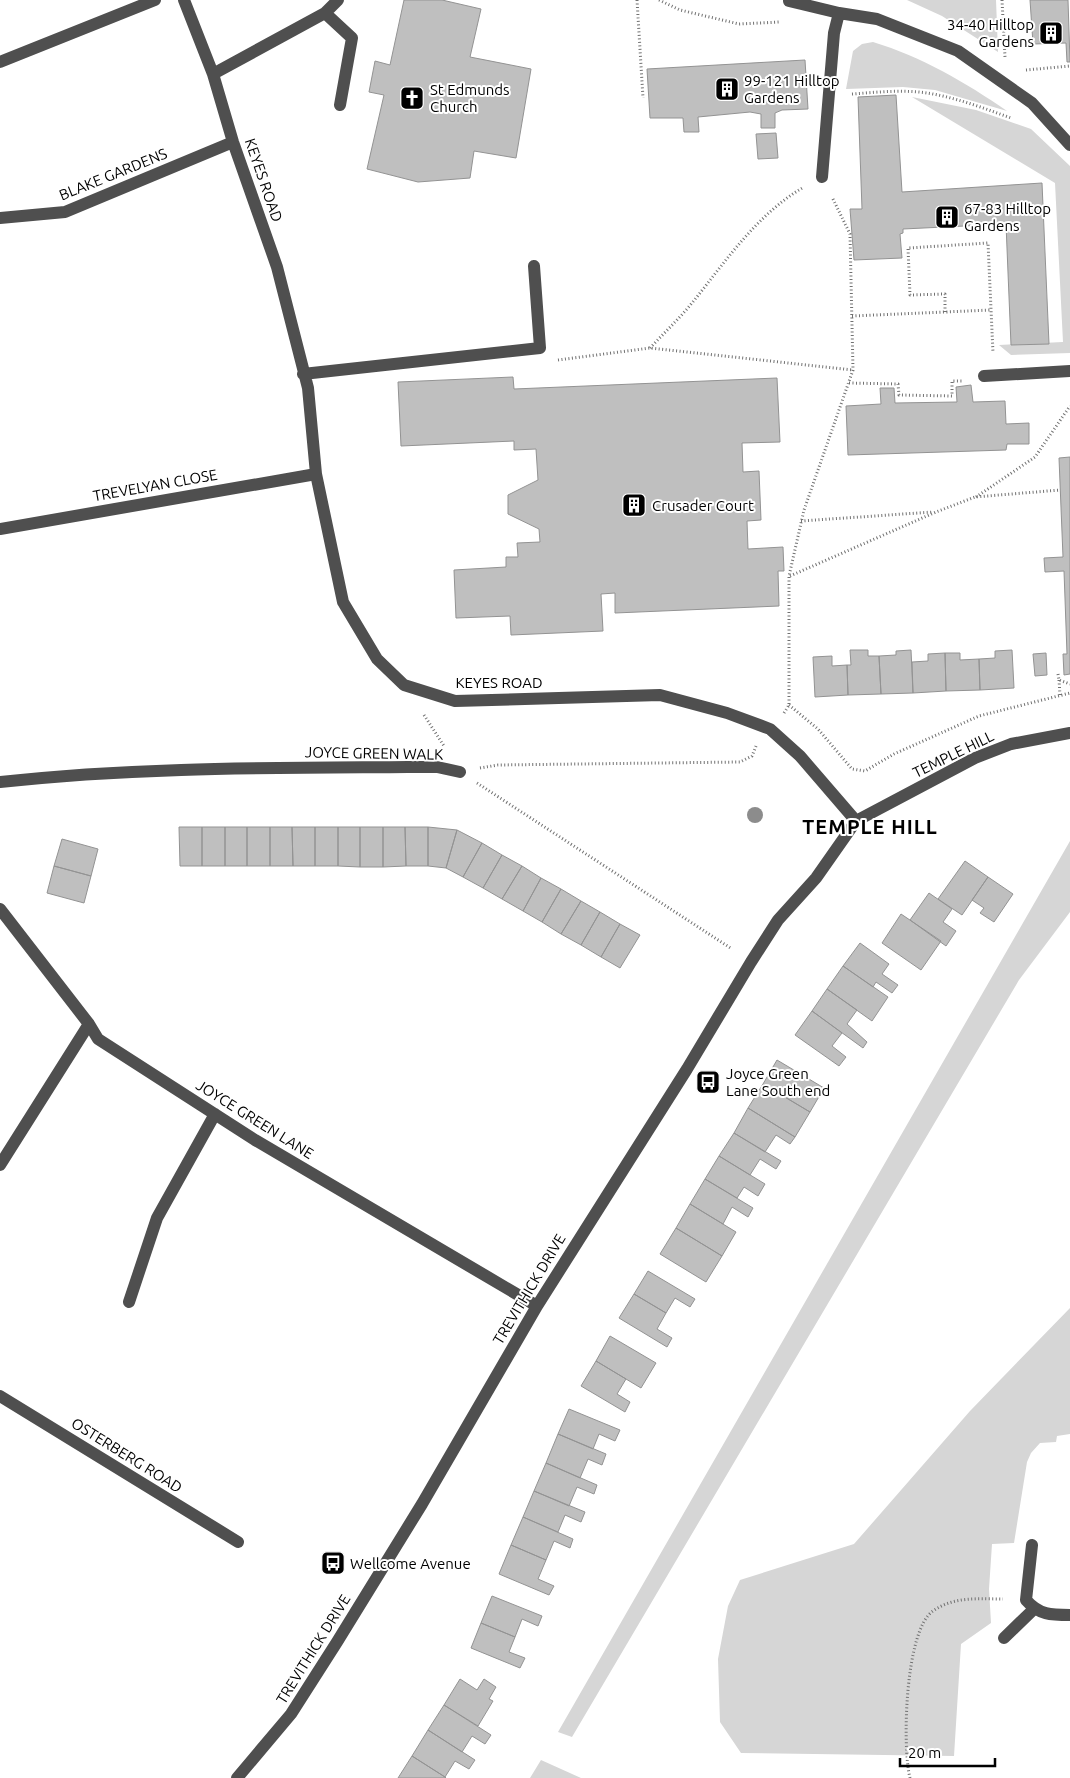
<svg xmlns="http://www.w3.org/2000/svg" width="1070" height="1778" font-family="Ubuntu,sans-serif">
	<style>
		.green { fill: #d6d6d6 }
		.building { fill: #bfbfbf; stroke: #939393 }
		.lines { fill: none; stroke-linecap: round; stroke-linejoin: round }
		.path { stroke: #717171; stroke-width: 3; stroke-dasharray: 1 2.5; stroke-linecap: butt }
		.minor { stroke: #4f4f4f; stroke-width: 12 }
		.tree { fill: #8c8c8c }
		.labels { text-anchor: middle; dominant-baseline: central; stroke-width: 4; stroke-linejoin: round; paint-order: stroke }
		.poi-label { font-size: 15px; fill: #000; stroke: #fff; text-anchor: start }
		.street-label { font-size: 15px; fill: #000; stroke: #fff }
		.district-label { font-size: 20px; font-weight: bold; letter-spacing: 1px; fill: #000; stroke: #fff }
	</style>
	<rect width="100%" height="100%" fill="#fff"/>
	<path class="green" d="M907 0H996L998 52 942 16Z
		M873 42C922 57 965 82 1007 111L935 90 903 87 846 89 853 51 862 44Z
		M912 97 976 110 1031 129 1070 166V353L1011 355 999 345 1063 342 1055 183Z
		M1070 841V912L1019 980 572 1737 558 1732Z
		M1070 1308V1434L1057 1436 1056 1442 1040 1443 1031 1453 1027 1462 1014 1543 992 1544 989 1589 991 1623 961 1644 954 1756 741 1753 720 1722 718 1659 728 1606 740 1580 854 1544 970 1411Z
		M541 1760 581 1778H530Z"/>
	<path class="building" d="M404 0H442L481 9 470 57 531 69 516 158 474 151 470 178 418 182 367 169 384 95 369 92 375 61 390 65Z
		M1030 0H1068L1070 62H1067L1066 43 1033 44Z
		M805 60 808 109 782 110 775 113V128H761V114L750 112 698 117 699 132H684L683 118H650L647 69Z
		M896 95 902 192 1042 183 1049 344 1011 345 1006 224 903 229V233L900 234 902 258 854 260 850 209H862L858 97Z
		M776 133 778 158 758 159 756 134Z
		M513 377 514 389 777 378 780 442 742 443 743 472 759 471 761 520 747 521 748 549 783 547 784 571H778L779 606 615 613V593L601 594 603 631 511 635 510 616 456 618 454 570 506 567V557H518L517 543 540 542 539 529 508 514V495L538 480 536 449 514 450V441L401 446 398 382Z
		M971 385 973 402 1005 401 1006 424 1029 423V444H1007L1006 450 848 455 846 406 881 404 880 388H894L895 403 957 402 956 387Z
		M1070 457V674L1064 675 1063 654H1067L1064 571 1045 572 1044 558 1063 557 1059 458Z
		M850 650H868V656H879L881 694 848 695 847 665H851Z
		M911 650 913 693 881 694 879 656 896 655V651Z
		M1012 650 1014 688 980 690 979 659 995 658V651Z
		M945 653H960V660L979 659 980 690 946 691Z
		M945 653 946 691 913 693 912 662 928 661V654Z
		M1046 653 1047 675 1035 676 1033 654Z
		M832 656V666L847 665 848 695 815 697 813 657Z
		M179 827H202V866H180Z
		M202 827H225V866H202Z
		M225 827H247V866H225Z
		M247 827H270V866H247Z
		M270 827H292L293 866H270Z
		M292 827H315V866H293Z
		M315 827H338V866H315Z
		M338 827H360V867L338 866Z
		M360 827H383V867H360Z
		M383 827H405L406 866 383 867Z
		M405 827H428V866H406Z
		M428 827 457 830 446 868 428 866Z
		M457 830 482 843 463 877 446 868Z
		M62 839 98 849 91 876 54 866Z
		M482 843 502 855 483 888 463 877Z
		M502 855 522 866 502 899 483 888Z
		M965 861 988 877 962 915 938 899Z
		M54 866 91 876 84 903 47 893Z
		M522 866 541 878 523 911 502 899Z
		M988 877 1013 894 994 922 980 913 984 908 972 900Z
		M541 878 561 889 542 922 523 911Z
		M561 889 581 901 561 934 542 922Z
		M929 893 952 909 943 922 956 931 946 946 910 920Z
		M581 901 600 912 581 945 561 934Z
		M600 912 620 924 601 957 581 945Z
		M901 914 941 941 921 970 882 943Z
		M620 924 640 935 620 968 601 957Z
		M860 943 889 964 882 974 898 985 892 993 876 982 873 987 843 966Z
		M843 966 888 997 872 1021 827 989Z
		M827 989 857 1010 847 1024 867 1042 863 1048 812 1011Z
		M812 1011 842 1033 832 1046 846 1057 839 1066 795 1035Z
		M777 1060 824 1088 810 1112 763 1084Z
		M763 1084 810 1112 795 1137 748 1108Z
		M748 1108 795 1137 790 1144 776 1135 765 1152 734 1133Z
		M734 1133 781 1161 776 1169 760 1159 750 1175 719 1156Z
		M719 1156 765 1184 758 1196 744 1187 737 1198 705 1179Z
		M705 1179 753 1208 748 1217 732 1207 723 1224 690 1204Z
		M690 1204 736 1232 722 1256 676 1228Z
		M676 1228 722 1256 706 1282 660 1254Z
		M648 1271 695 1299 690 1307 675 1298 666 1313 634 1294Z
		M634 1294 666 1313 657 1329 672 1338 667 1347 619 1318Z
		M610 1336 656 1363 641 1388 596 1361Z
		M596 1361 626 1379 617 1394 630 1402 625 1412 581 1386Z
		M569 1409 620 1430 615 1441 599 1434 593 1449 558 1434Z
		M558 1434 606 1454 602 1465 588 1459 580 1478 546 1463Z
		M546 1463 597 1485 594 1494 577 1487 569 1506 534 1491Z
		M534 1491 585 1512 581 1522 565 1515 558 1532 523 1517Z
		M523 1517 573 1539 570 1548 554 1541 546 1560 511 1545Z
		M511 1545 546 1560 538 1579 554 1586 549 1595 499 1574Z
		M492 1596 542 1616 538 1626 522 1619 515 1637 481 1623Z
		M481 1623 515 1637 509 1652 525 1658 520 1668 471 1648Z
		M460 1679 477 1690 484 1679 496 1687 489 1699 493 1701 478 1726 444 1705Z
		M444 1705 491 1735 485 1744 472 1736 462 1752 428 1730Z
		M428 1730 475 1760 469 1769 455 1761 445 1777 412 1756Z
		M412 1756 445 1777 446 1778H398Z"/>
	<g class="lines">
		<path class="path" d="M637 0 643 98
			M659 0 680 10 739 24 780 22
			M1002 0 1005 57
			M1026 70 1070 66
			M852 94C879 92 907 89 933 94 960 99 986 109 1011 118
			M945 312V294L910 295 908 248 988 243 993 353
			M852 316 991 310
			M650 348C664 333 679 319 692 303 726 261 757 214 804 187
			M558 360 650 348 853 370
			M849 383 898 384 899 395 952 396V381H963
			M976 497 1035 457 1070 406
			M801 521 933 512
			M790 576 936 512 975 497 1060 490
			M1058 674 1059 680 1070 684
			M1059 680 1060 695
			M789 705 818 729 852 769 865 771 894 754 979 716 1070 693
			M784 713 789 705V576L804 510 853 370 850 234 832 197
			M424 715 444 746
			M480 768 498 765 740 762 752 756 756 746
			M477 783 732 949
			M910 1778C902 1747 905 1630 933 1611 954 1596 979 1599 1003 1599"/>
		<path class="minor" d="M184 0 213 74 233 142 277 267 308 388 316 474 343 602 377 659 404 685 455 701 660 695 727 713 770 729 800 756 856 821
			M789 1 839 13
			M325 13 352 38 340 105
			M0 62 155 0
			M213 74 325 13 338 0
			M822 177 834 33 839 13 877 19 958 51 1032 103 1070 145
			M0 218 65 212 233 142
			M303 374 540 348 534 266
			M984 376 1070 371
			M0 529 316 474
			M0 782C136 767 271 768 408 767H437L460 772
			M0 909 89 1024 98 1039 255 1140 537 1306
			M0 1165 89 1024
			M129 1302 157 1218 215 1114
			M0 1396 238 1542
			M1032 1545 1026 1600C1039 1615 1051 1615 1070 1615
			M1004 1638 1034 1609
			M237 1778 291 1714 337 1642 422 1504 537 1306 687 1069 751 962 778 920 816 878 856 821 975 758 1011 744 1070 733"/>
	</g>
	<circle class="tree" cx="755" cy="815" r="8"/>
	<defs>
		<g id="building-square" transform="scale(1.25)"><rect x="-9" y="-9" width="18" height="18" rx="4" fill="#000" stroke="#fff"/><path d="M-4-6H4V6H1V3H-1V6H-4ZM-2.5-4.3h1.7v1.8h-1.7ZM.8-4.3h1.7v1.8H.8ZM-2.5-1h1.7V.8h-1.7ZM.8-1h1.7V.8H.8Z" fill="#fff"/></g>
		<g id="church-square" transform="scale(1.25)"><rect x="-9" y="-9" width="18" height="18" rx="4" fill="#000" stroke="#fff"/><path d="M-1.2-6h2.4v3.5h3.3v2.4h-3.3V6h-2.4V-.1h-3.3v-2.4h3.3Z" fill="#fff"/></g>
		<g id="bus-square" transform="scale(1.25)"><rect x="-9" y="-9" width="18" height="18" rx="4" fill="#000" stroke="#fff"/><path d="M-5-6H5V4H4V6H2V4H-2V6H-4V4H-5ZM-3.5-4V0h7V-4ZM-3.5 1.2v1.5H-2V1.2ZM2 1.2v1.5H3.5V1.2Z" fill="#fff"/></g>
	</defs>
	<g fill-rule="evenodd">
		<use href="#building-square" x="1051" y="33"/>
		<use href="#building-square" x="727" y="89"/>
		<use href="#church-square" x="412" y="98"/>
		<use href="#building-square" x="947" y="217"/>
		<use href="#building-square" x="634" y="505"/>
		<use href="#bus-square" x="708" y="1082"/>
		<use href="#bus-square" x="333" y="1563"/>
	</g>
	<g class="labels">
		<g class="poi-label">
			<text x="1034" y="24" text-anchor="end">34-40 Hilltop<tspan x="1034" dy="17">Gardens</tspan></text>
			<text x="744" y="80">99-121 Hilltop<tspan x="744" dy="17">Gardens</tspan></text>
			<text x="430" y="89">St Edmunds<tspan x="430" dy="17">Church</tspan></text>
			<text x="964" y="208">67-83 Hilltop<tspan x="964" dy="17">Gardens</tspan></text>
			<text x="652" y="505">Crusader Court</text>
			<text x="726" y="1073">Joyce Green<tspan x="726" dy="17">Lane South end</tspan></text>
			<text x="350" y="1563">Wellcome Avenue</text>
		</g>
		<g class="street-label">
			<text transform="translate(113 174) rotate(-22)">BLAKE GARDENS</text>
			<text transform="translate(264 180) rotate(71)">KEYES ROAD</text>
			<text transform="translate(155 485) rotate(-10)">TREVELYAN CLOSE</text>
			<text x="499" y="682">KEYES ROAD</text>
			<text transform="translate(374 753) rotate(1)">JOYCE GREEN WALK</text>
			<text transform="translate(953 754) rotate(-26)">TEMPLE HILL</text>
			<text transform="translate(255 1119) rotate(32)">JOYCE GREEN LANE</text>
			<text transform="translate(529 1289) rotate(-59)">TREVITHICK DRIVE</text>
			<text transform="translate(127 1455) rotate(32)">OSTERBERG ROAD</text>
			<text transform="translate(313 1649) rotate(-58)">TREVITHICK DRIVE</text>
		</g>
		<g class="district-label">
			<text x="870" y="826">TEMPLE HILL</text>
		</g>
	</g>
	<path d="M900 1758v8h95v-8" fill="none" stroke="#000000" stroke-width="2.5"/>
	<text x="908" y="1758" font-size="15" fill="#000000" stroke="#ffffff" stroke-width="4" paint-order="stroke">20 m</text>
</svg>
